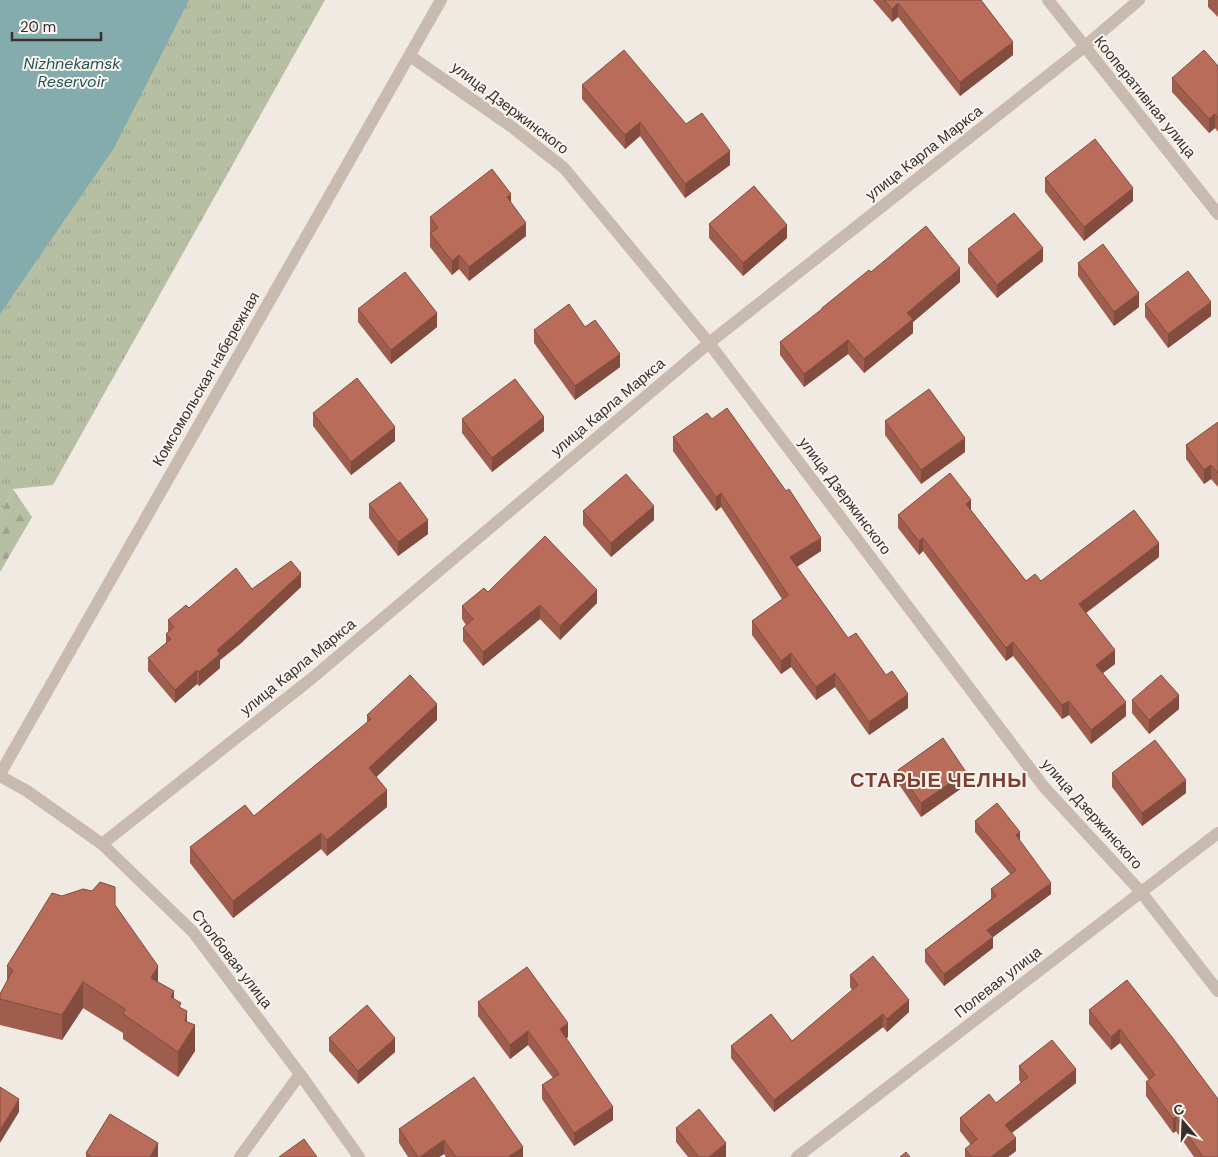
<svg xmlns="http://www.w3.org/2000/svg" width="1218" height="1157" font-family="'DM Sans',sans-serif">
	<style>
		.grass { fill: url(#grass-tufts) }
		.forest { fill: url(#forest-firs) }
		.water { fill: #84acac }
		.lines { fill: none; stroke-linecap: round; stroke-linejoin: round }
		.minor { stroke: #c9baaf; stroke-width: 12 }
		.wall { fill: #9f5d4d }
		.shaded-wall { fill: #824c3e }
		.building { fill: #b96c59; stroke: #824c3e }
		.labels { text-anchor: middle; dominant-baseline: central; stroke-width: 4; stroke-linejoin: round; paint-order: stroke }
		.street-label { font-size: 15px; fill: #38302c; stroke: #f9f4ef }
		.water-label { font-size: 16px; font-style: italic; fill: #265556; stroke: #f9f4ef }
		.district-label { font-size: 20px; font-weight: bold; letter-spacing: 1px; fill: #7f3e2e; stroke: #f9f4ef }
	</style>
	<defs>
		<pattern id="grass-tufts" width="24" height="20" patternUnits="userSpaceOnUse" patternTransform="scale(1.25)"><rect width="24" height="20" fill="#b7bfa3"/><path d="M3 7l-1-3M5 7V3M7 7l1-3M15 17l-1-3M17 17v-4M19 17l1-3" fill="none" stroke="#9ea48c"/></pattern>
		<pattern id="forest-firs" width="22" height="20" patternUnits="userSpaceOnUse" patternTransform="scale(1.25)"><rect width="22" height="20" fill="#b7bfa3"/><path d="M5 1l3.5 6h-7zM16 11l3.5 6h-7z" fill="#9ea48c"/></pattern>
	</defs>
	<rect width="100%" height="100%" fill="#f1eae2"/>
	<path class="grass" d="M187 0H325L53 485 13 489 0 515V308Z"/>
	<path class="forest" d="M13 489 32 517 0 572V515Z"/>
	<path class="water" d="M0 0H189L114 148 0 314Z"/>
	<g class="lines">
		<path class="minor" d="M1048 0 1218 214
			M410 56 512 127 564 168 709 343 1044 787 1141 892 1218 991
			M0 774 441 0
			M0 776 27 791 102 844 193 932 300 1074 359 1157
			M102 844 311 679 709 343 1084 47 1139 0
			M240 1157 300 1074
			M797 1157 1218 833"/>
	</g>
	<path class="wall" d="M873 0H981L1013 55 960 96 898 17 892 22Z
		M1208 0H1218V17L1208 7Z
		M1218 66V132L1215 128 1209 133 1172 92V78Z
		M582 85 686 124 730 165 685 198 640 136 625 149 582 99Z
		M1045 178 1133 201 1084 241 1045 192Z
		M511 203 526 236 469 281 459 269 452 275 430 247V233H431L430 231V217Z
		M709 224 787 238 743 276 709 238Z
		M968 249 1043 261 997 298 968 263Z
		M1078 263 1139 307 1114 326 1078 276Z
		M871 272 960 282 913 322V333L864 373 848 354 804 387 780 355V342L822 310V308Z
		M1145 304 1211 316 1168 348 1145 317Z
		M358 309 437 327 391 364 358 322Z
		M534 330 620 367 575 400 534 343Z
		M313 413 395 441 351 475 313 426Z
		M462 419 544 431 492 472 462 433Z
		M712 419 821 551 797 567 848 638 908 708 869 735 835 687 816 700 791 667 781 674 752 635V621L782 599 721 507 716 511 673 451V437Z
		M885 421 965 452 921 484 885 435Z
		M1218 422V487L1211 479 1204 484 1186 459V445Z
		M369 504 428 534 398 556 369 518Z
		M971 510 1026 581H1041L1159 557 1086 613 1115 664 1103 673 1126 716 1091 744 1069 715 1062 719 1013 656 1006 661 923 551 919 555 898 528V515Z
		M583 511 654 520 611 557 583 525Z
		M301 587 240 644 220 660V668L199 686 197 684 175 703 148 671V658L166 643V634L168 632V620L189 608 252 589Z
		M597 603 560 640 540 619 483 666 463 641V628L466 625 462 619V606Z
		M1132 700 1179 709 1149 734 1132 713Z
		M367 715 437 720 376 777 387 807 327 856 321 849 233 918 190 863V847L254 816 367 723Z
		M898 770 966 785 921 817 898 783Z
		M1112 773 1186 793 1142 826 1112 787Z
		M975 821 1020 842 1051 894 993 937V948L944 986 925 962V950L991 899V889L1011 875 975 832Z
		M62 896 115 906 158 982 174 999 181 1008 187 1022 195 1051 178 1077 123 1039V1033L83 1008 62 1040 0 1025V994L7 981V966Z
		M850 975 909 1012 887 1032 883 1027 774 1112 731 1058V1046L792 1041 852 990 850 987Z
		M1127 980 1218 1157H1194L1176 1131 1173 1133 1146 1096V1082L1149 1080 1120 1043 1111 1050 1089 1024V1010Z
		M478 1002 568 1037 566 1038 613 1120 574 1146 542 1099V1085L553 1078 528 1045 510 1059 478 1016Z
		M329 1038 395 1052 358 1084 329 1051Z
		M1019 1066 1076 1083 1012 1133 1016 1151 1008 1157H965V1149L971 1145 960 1131V1118L996 1103 1021 1083 1019 1080Z
		M676 1128 726 1157H688L676 1142Z
		M399 1129 523 1157H446L444 1154 439 1157H408L399 1143Z
		M86 1153 158 1157H86Z"/>
	<path class="shaded-wall" d="M898 3V17L892 22V9Z
		M1013 42V55L960 96V82Z
		M1215 114V128L1209 133V119Z
		M640 122V136L625 149V135Z
		M730 151V165L685 198V184Z
		M1133 188V201L1084 241V227Z
		M511 194V208L507 197Z
		M526 223V236L469 281V267Z
		M787 225V238L743 276V263Z
		M1043 248V261L997 298V285Z
		M459 255V269L452 275V261Z
		M960 268V282L913 322V333L864 373V359L907 313Z
		M1139 293V307L1114 326V312Z
		M1211 302V316L1168 348V334Z
		M437 313V327L391 364V350Z
		M848 340V354L804 387V374Z
		M620 354V367L575 400V386Z
		M544 417V431L492 472V458Z
		M395 427V441L351 475V462Z
		M965 438V452L921 484V470Z
		M1211 465V479L1204 484V470Z
		M721 493V507L716 511V497Z
		M971 500V513L966 504Z
		M654 506V520L611 557V543Z
		M428 520V534L398 556V542Z
		M821 538V551L790 571V557Z
		M923 538V551L919 555V541Z
		M1159 543V557L1079 618V604Z
		M301 573V587L240 644 220 660V668L199 686V672L217 650Z
		M597 590V603L560 640V626Z
		M540 605V619L483 666V652Z
		M1013 642V656L1006 661V648Z
		M1115 650V664L1096 678V665Z
		M791 653V667L781 674V661Z
		M197 670V684L175 703V690Z
		M835 673V687L816 700V687Z
		M908 694V708L869 735V722Z
		M1179 695V709L1149 734V720Z
		M1069 701V715L1062 719V705Z
		M1126 702V716L1091 744V730Z
		M437 704V720L369 784V768Z
		M966 772V785L921 817V803Z
		M1186 780V793L1142 826V813Z
		M387 790V807L327 856V840Z
		M1020 832V843L1016 835Z
		M321 833V849L233 918V901Z
		M1051 883V894L993 937V948L944 986V974L987 930Z
		M158 966V992L151 978Z
		M83 982V1008L62 1040V1015Z
		M174 991V1016L171 997Z
		M909 1000V1012L887 1032V1019Z
		M187 1011V1038L195 1025V1051L178 1077V1052Z
		M883 1014V1027L774 1112V1100Z
		M568 1023V1037L560 1043V1029Z
		M1120 1029V1043L1111 1050V1037Z
		M528 1031V1045L510 1059V1045Z
		M395 1038V1052L358 1084V1071Z
		M1076 1069V1083L1005 1138V1125Z
		M19 1099V1112L0 1143V1130Z
		M613 1107V1120L574 1146V1133Z
		M1176 1117V1131L1173 1133V1119Z
		M1016 1138V1151L1008 1157H991Z
		M444 1140V1154L439 1157H420Z
		M158 1143V1157H150Z
		M726 1143V1157H709Z
		M523 1147V1157H508Z"/>
	<path class="building" d="M884 0H981L1013 42 960 82 898 3 892 9Z
		M624 50 686 124 702 113 730 151 685 184 640 122 625 135 582 85Z
		M1204 50 1218 66V118L1215 114 1209 119 1172 78Z
		M1095 139 1133 188 1084 227 1045 178Z
		M492 169 511 194 507 197 526 223 469 267 459 255 452 261 430 233 438 228 430 217Z
		M754 186 787 225 743 263 709 224Z
		M1014 213 1043 248 997 285 968 249Z
		M926 226 960 268 907 313 913 319 864 359 848 340 804 374 780 342 822 309V308L869 270 871 272Z
		M1103 244 1139 293 1114 312 1078 263Z
		M1188 271 1211 302 1168 334 1145 304Z
		M405 272 437 313 391 350 358 309Z
		M569 304 585 327 595 320 620 354 575 386 534 330Z
		M357 378 395 427 351 462 313 413Z
		M515 379 544 417 492 458 462 419Z
		M929 389 965 438 921 470 885 421Z
		M727 408 786 491 789 489 821 538 790 557 848 638 856 633 886 675 892 671 908 694 869 722 835 673 816 687 791 653 781 661 752 621 788 595 721 493 716 497 673 437 707 413 712 419Z
		M1218 422V473L1211 465 1204 470 1186 445Z
		M950 473 971 500 966 504 1026 581 1035 574 1041 581 1134 510 1159 543 1079 604 1115 650 1096 665 1126 702 1091 730 1069 701 1062 705 1013 642 1006 648 923 538 919 541 898 515Z
		M626 474 654 506 611 543 583 511Z
		M400 482 428 520 398 542 369 504Z
		M545 536 597 590 560 626 540 605 483 652 463 628 473 619 462 606 484 588 488 592Z
		M291 561 301 573 240 630 217 650 220 654 199 672 197 670 175 690 148 658 171 639 166 634 174 627 168 620 186 605 189 608 236 568 252 589Z
		M410 675 437 704 369 768 387 790 327 840 321 833 233 901 190 847 245 805 254 816 371 719 367 715Z
		M1161 675 1179 695 1149 720 1132 700Z
		M943 738 966 772 921 803 898 770Z
		M1155 740 1186 780 1142 813 1112 773Z
		M997 803 1020 832 1016 835 1051 883 987 930 993 937 944 974 925 950 996 896 991 889 1016 870 975 821Z
		M100 882 115 887V905L158 966 151 978 174 991 171 997 181 1003 179 1007 187 1011 185 1021 195 1025 178 1052 123 1014 125 1009 83 982 62 1015 0 999V994L13 970 7 966 52 893 62 896 83 889 92 891Z
		M873 956 909 1000 887 1019 883 1014 774 1100 731 1046 771 1014 792 1041 858 985 850 975Z
		M527 967 568 1023 560 1029 613 1107 574 1133 542 1085 559 1074 528 1031 510 1045 478 1002Z
		M1127 980 1172 1037 1218 1099V1157H1203L1176 1117 1173 1119 1146 1082 1155 1075 1120 1029 1111 1037 1089 1010Z
		M367 1005 395 1038 358 1071 329 1038Z
		M1052 1040 1076 1069 1005 1125 1016 1138 991 1157H972L965 1149 977 1139 960 1118 989 1094 996 1103 1028 1077 1019 1066Z
		M474 1077 523 1147 508 1157H456L444 1140 420 1157H418L399 1129Z
		M0 1087 19 1099 0 1130Z
		M699 1109 726 1143 709 1157H699L676 1128Z
		M110 1114 158 1143 150 1157H92L86 1153Z
		M304 1139 317 1157H279Z
		M906 1152 910 1157H900Z"/>
	<g class="labels">
		<g class="street-label">
			<text transform="translate(1145 97) rotate(51)">Кооперативная улица</text>
			<text transform="translate(510 108) rotate(37)">улица Дзержинского</text>
			<text transform="translate(924 153) rotate(-38)">улица Карла Маркса</text>
			<text transform="translate(206 379) rotate(-60)">Комсомольская набережная</text>
			<text transform="translate(608 407) rotate(-40)">улица Карла Маркса</text>
			<text transform="translate(845 496) rotate(53)">улица Дзержинского</text>
			<text transform="translate(298 667) rotate(-39)">улица Карла Маркса</text>
			<text transform="translate(1092 814) rotate(48)">улица Дзержинского</text>
			<text transform="translate(232 959) rotate(52)">Столбовая улица</text>
			<text transform="translate(998 982) rotate(-38)">Полевая улица</text>
		</g>
		<g class="water-label">
			<text x="72" y="63">Nizhnekamsk<tspan x="72" dy="18">Reservoir</tspan></text>
		</g>
		<g class="district-label">
			<text x="939" y="780">СТАРЫЕ ЧЕЛНЫ</text>
		</g>
	</g>
	<g transform="translate(1183 1122) rotate(341)" stroke="#f9f4ef" stroke-width="4" paint-order="stroke">
	<path d="M0-4L9 19L0 12L-9 19Z" fill="#38302c"/>
	<text y="-8" font-size="14" font-weight="bold" text-anchor="middle" fill="#38302c">С</text>
	</g>
	<path d="M12 32v8h89v-8" fill="none" stroke="#38302c" stroke-width="2.5"/>
	<text x="20" y="32" font-size="15" fill="#38302c" stroke="#f9f4ef" stroke-width="4" paint-order="stroke">20 m</text>
</svg>
